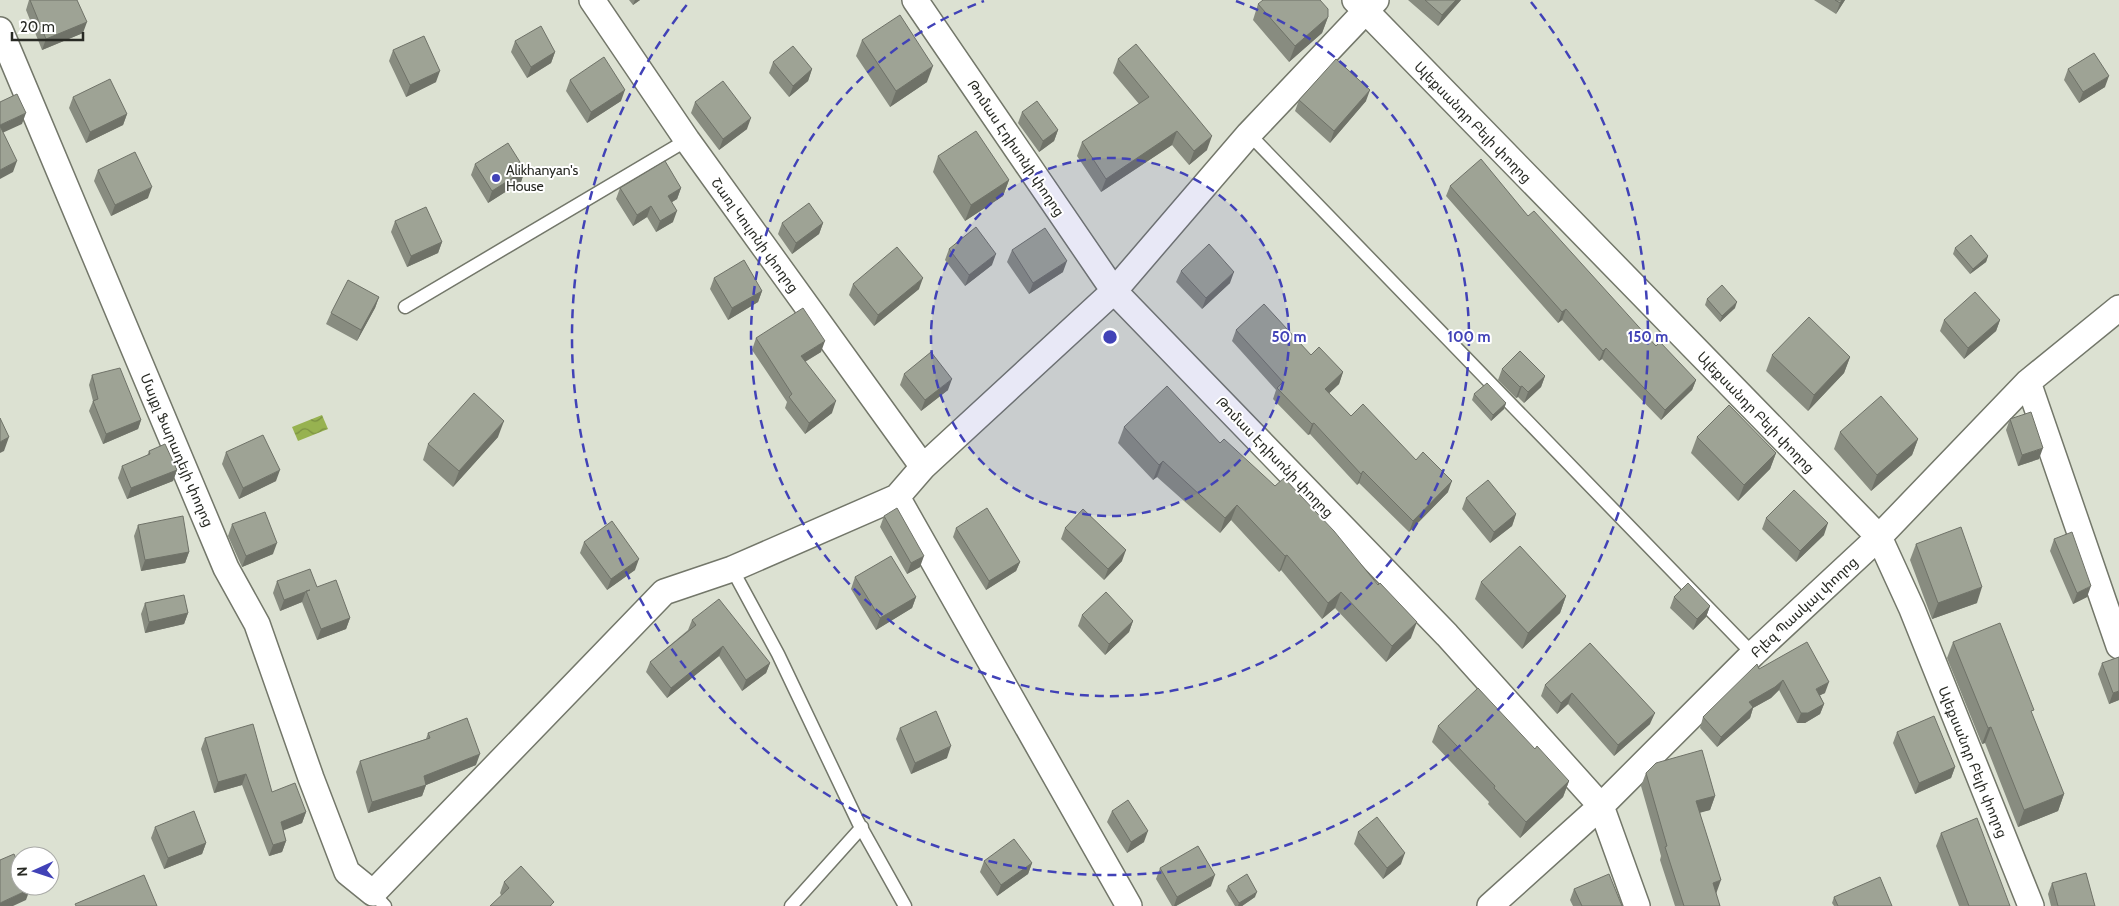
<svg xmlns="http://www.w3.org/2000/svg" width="2119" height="906" font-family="Cabin,'Noto Sans Armenian',sans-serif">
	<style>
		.water { fill: url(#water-waves) }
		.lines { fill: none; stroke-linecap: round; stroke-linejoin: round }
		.service-casing { stroke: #73776a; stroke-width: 15 }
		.minor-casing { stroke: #73776a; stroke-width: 28 }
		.service { stroke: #fff; stroke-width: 12 }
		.minor { stroke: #fff; stroke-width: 25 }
		.wall { fill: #888c80 }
		.shaded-wall { fill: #6f7268 }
		.building { fill: #9ea395; stroke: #6f7268 }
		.ring { fill: none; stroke: #4142b7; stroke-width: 2.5; stroke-dasharray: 9 6 }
		.poi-dot { fill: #4142b7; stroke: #fff; stroke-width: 2 }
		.labels { text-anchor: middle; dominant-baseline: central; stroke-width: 4; stroke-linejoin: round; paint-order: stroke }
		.street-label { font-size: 14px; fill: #282a24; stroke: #fff }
		.poi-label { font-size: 14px; fill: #282a24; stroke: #fff; text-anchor: start }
		.centre { fill: #4142b7; stroke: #fff; stroke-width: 2.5 }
		.ring-label { font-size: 15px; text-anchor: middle; font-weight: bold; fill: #4142b7; stroke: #fff; stroke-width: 4; stroke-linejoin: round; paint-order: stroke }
	</style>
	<defs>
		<pattern id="water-waves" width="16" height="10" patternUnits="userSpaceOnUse" patternTransform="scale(1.25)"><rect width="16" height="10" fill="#97b250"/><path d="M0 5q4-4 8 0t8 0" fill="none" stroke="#7b9142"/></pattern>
	</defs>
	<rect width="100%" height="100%" fill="#dce1d2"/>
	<path class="water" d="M322 415 328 429 298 441 292 427Z"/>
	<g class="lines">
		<g class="service-casing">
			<path id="service" d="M1249 134 1753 654
				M405 307 687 140
				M732 569 778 654 858 822 905 906
				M373 893 385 906
				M791 906 862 827"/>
		</g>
		<g class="minor-casing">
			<path id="minor" d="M592 0 687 140 923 467
				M915 0 1114 291 1447 635 1601 806 1637 906
				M1355 0 1879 537 1912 609 2031 906
				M0 30 226 568 257 624 311 778 347 872 373 893 664 592 732 569 897 497 923 467 1114 291 1249 134 1376 0
				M2028 382 2119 646
				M897 497 1129 906
				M1490 906 1601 806 1753 654 1879 537 2028 382 2119 308"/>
		</g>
		<use href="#service" class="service"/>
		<use href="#minor" class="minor"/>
	</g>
	<path class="wall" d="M29 0H77L83 33 42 50 26 10Z
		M629 0H640L633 5Z
		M1408 0H1461L1438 26Z
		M1814 0H1845L1836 14Z
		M1258 4 1328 17 1322 33 1289 62 1253 20Z
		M862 40 927 82 890 107 856 56Z
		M515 41 555 52 551 63 527 78 511 52Z
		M393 50 436 82 406 97 389 61Z
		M1118 59 1207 150 1189 165 1172 145 1101 192 1077 156 1082 142 1139 104 1113 73Z
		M773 62 812 69 808 81 789 97 769 73Z
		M2068 69 2105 87 2079 103 2064 80Z
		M570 80 621 101 587 123 566 91Z
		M73 97 127 114 123 125 86 143 69 108Z
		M1299 100 1366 101 1330 143 1295 111Z
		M695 102 747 129 719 150 691 113Z
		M1022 112 1058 130 1054 141 1039 152 1018 123Z
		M938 156 1009 180 1003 196 965 221 933 172Z
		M475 164 525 170 521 182 488 203 471 175Z
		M98 170 148 198 111 216 94 181Z
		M1450 186 1528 216 1656 346 1696 380 1692 390 1661 420 1602 359 1599 361 1562 320 1558 323 1446 196Z
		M620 188H681L677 199 672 202 673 222 656 232 647 217 633 226 616 199Z
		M395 221 442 242 438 253 407 267 391 232Z
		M782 223H823L819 234 792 254 778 234Z
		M1955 248 1988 256 1986 262 1970 274 1953 254Z
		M949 249 992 265 965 286 945 260Z
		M1012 250 1063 272 1029 294 1007 262Z
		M1181 271 1230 283 1202 309 1176 282Z
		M714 278 762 291 758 302 728 320 710 289Z
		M853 284 919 289 874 326 849 295Z
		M379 297 375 308 357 341 326 324 331 313Z
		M1707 299 1735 308 1720 322 1705 305Z
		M1944 320H2000L1996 331 1964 359 1940 331Z
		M1236 330 1311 355 1343 372 1339 384 1329 393 1351 416 1416 460 1448 492 1409 532 1359 483 1357 485 1310 434 1308 435 1273 399 1276 390 1232 341Z
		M756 338 821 352 805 362 832 413 805 434 785 408 787 402 752 350Z
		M1772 355 1850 357 1844 373 1808 411 1766 371Z
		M1502 369 1545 376 1541 387 1524 403 1518 397 1516 398 1498 380Z
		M904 374 948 390 921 411 900 385Z
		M92 375 141 420 138 429 103 444 89 411 93 401 89 385Z
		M1474 394 1506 403 1504 409 1491 421 1472 400Z
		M2010 419 2039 459 2018 466 2006 430Z
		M1124 427 1220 443 1411 638 1386 662 1335 608 1322 619 1281 570 1279 572 1231 520 1220 533 1157 477 1153 480 1118 443Z
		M1840 432 1918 439 1912 455 1871 491 1834 449Z
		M498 437 453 487 423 460 428 444Z
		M1697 437 1776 453 1770 469 1738 501 1691 453Z
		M149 451 177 470 173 481 127 499 118 478 122 466 147 456Z
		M226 452 276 481 239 499 222 464Z
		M1466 498 1516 514 1512 526 1490 543 1462 509Z
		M884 516 920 567 907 574 880 527Z
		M1766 518 1824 535 1796 562 1762 529Z
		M232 524 273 554 242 567 228 536Z
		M138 525 189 552 185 563 141 571 134 536Z
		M956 528 1020 562 1016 571 986 590 953 537Z
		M1065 528 1122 561 1104 580 1061 539Z
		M2054 539 2087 597 2073 604 2050 551Z
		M584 542 635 570 607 590 580 553Z
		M1916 544 1977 603 1932 619 1910 560Z
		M855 577 916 597 912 608 876 630 851 589Z
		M277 581 317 587 350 618 346 629 317 640 302 602 280 611 273 593Z
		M1481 582 1566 596 1560 613 1522 649 1475 599Z
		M1674 597 1710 606 1706 617 1693 630 1670 608Z
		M145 603 188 613 184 624 145 633 141 614Z
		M1082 615 1133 621 1129 632 1105 655 1078 626Z
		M692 620 770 663 766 673 742 691 719 656 667 698 646 672 650 662 688 630Z
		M1953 642 2064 794 2058 811 2018 827 1985 743 1982 744 1947 658Z
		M1590 643 1650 724 1614 756 1568 704 1557 714 1541 696 1545 685Z
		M2102 663 2119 700 2109 704 2098 674Z
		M1759 669 1825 693 1820 695 1824 704 1820 714 1805 723H1797L1779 690 1771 698 1753 708 1750 718 1717 747 1700 728 1703 717Z
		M1438 726 1535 749 1569 781 1563 797 1520 838 1488 804 1489 802 1432 742Z
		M900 728 947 758 911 774 896 739Z
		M1897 732 1955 767 1951 778 1915 794 1893 743Z
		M428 733 476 765 426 785 422 796 368 813 356 772 360 761 426 739Z
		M205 738 272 792 306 812 302 823 283 830 286 841 282 852 269 856 242 785 214 793 201 749Z
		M1646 773 1715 796 1710 810 1700 812 1716 894 1720 906H1675L1660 860 1661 856 1641 786Z
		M1112 811 1144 842 1127 853 1107 822Z
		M155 827 206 843 202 854 164 869 151 838Z
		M1358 832 1401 864 1383 879 1354 844Z
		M1941 833 2010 906H1959L1936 846Z
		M984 861 1032 863 1028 874 997 896 980 872Z
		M1160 868 1211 886 1176 906H1172L1156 879Z
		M504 882 553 906 501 895 500 893Z
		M2052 883 2095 906H2051L2048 894Z
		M1228 886 1255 897 1242 906H1235L1226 891Z
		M1574 889 1622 906H1573L1570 900Z
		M1834 897 1892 906H1834L1832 903Z"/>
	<path class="shaded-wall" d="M635 0H640L633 5Z
		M1456 0H1461L1438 26 1442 15Z
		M1842 0H1845L1836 14 1840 3Z
		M1328 17 1322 33 1289 62 1295 46Z
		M87 22 83 33 42 50 46 39Z
		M555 52 551 63 527 78 531 67Z
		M933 66 927 82 890 107 896 91Z
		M812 69 808 81 789 97 793 86Z
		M440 71 436 82 406 97 410 85Z
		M2109 76 2105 87 2079 103 2083 92Z
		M625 90 621 101 587 123 591 112Z
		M1370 90 1366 101 1330 143 1334 131Z
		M26 113 22 124 0 134V125Z
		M127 114 123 125 86 143 90 132Z
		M751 118 747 129 719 150 723 139Z
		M1058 130 1054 141 1039 152 1043 141Z
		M1177 131 1172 145 1101 192 1106 179Z
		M1212 136 1207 150 1189 165 1194 151Z
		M17 161 13 172 0 179V170Z
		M525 170 521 182 488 203 492 191Z
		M1009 180 1003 196 965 221 971 205Z
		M152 187 148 198 111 216 115 205Z
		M681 188 677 199 664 207 668 196Z
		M651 206 647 217 633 226 637 215Z
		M677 211 673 222 656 232 660 221Z
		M823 223 819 234 792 254 796 243Z
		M442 242 438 253 407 267 411 256Z
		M996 254 992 265 965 286 969 275Z
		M1988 256 1986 262 1970 274 1973 269Z
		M1067 261 1063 272 1029 294 1033 283Z
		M1234 272 1230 283 1202 309 1206 298Z
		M923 278 919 289 874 326 878 315Z
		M762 291 758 302 728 320 732 308Z
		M379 297 375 308 357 341 361 330Z
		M1737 302 1735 308 1720 322 1722 316Z
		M1566 309 1562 320 1558 323 1562 312Z
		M2000 320 1996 331 1964 359 1968 348Z
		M825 341 821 352 796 367 801 356Z
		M1606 348 1602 359 1599 361 1603 351Z
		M1850 357 1844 373 1808 411 1814 395Z
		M1343 372 1339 384 1321 401 1325 389Z
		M1545 376 1541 387 1524 403 1528 392Z
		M952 379 948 390 921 411 925 400Z
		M1696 380 1692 390 1661 420 1665 410Z
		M1522 386 1518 397 1516 398 1520 387Z
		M836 401 832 413 805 434 809 423Z
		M1506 403 1504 409 1491 421 1493 415Z
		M141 420 138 429 103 444 106 434Z
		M504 421 498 437 453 487 459 471Z
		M1314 423 1310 434 1308 435 1312 424Z
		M9 437 4 451 0 453V442Z
		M1918 439 1912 455 1871 491 1877 475Z
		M2043 448 2039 459 2018 466 2022 455Z
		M1776 453 1770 469 1738 501 1744 485Z
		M1163 461 1157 477 1153 480 1159 465Z
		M177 470 173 481 127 499 131 488Z
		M280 470 276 481 239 499 243 488Z
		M1363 471 1359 483 1357 485 1361 474Z
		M1452 481 1448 492 1409 532 1413 521Z
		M1237 505 1231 520 1220 533 1225 518Z
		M1516 514 1512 526 1490 543 1494 532Z
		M1828 523 1824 535 1796 562 1800 551Z
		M277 543 273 554 242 567 246 556Z
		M1126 550 1122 561 1104 580 1108 569Z
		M189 552 185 563 141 571 145 560Z
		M1287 555 1281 570 1279 572 1285 556Z
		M924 556 920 567 907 574 911 563Z
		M639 559 635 570 607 590 611 579Z
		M1020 562 1016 571 986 590 989 581Z
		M2091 586 2087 597 2073 604 2077 593Z
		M1982 587 1977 603 1932 619 1938 603Z
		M306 591 302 602 280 611 284 600Z
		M1341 592 1335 608 1322 619 1328 603Z
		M1566 596 1560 613 1522 649 1528 633Z
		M916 597 912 608 876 630 880 618Z
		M1710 606 1706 617 1693 630 1697 619Z
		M188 613 184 624 145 633 149 622Z
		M350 618 346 629 317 640 321 629Z
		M1133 621 1129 632 1105 655 1109 644Z
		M1417 622 1411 638 1386 662 1392 646Z
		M723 646 719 656 667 698 671 688Z
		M770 663 766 673 742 691 746 680Z
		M1783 680 1779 690 1771 698 1753 708 1750 718 1717 747 1721 737 1749 702Z
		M1829 682 1825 693 1812 699 1816 689Z
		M2119 691V700L2109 704 2113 693Z
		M1572 693 1568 704 1557 714 1561 703Z
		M1824 704 1820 714 1805 723H1797L1801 713Z
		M1655 713 1650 724 1614 756 1618 745Z
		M1991 727 1985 743 1982 744 1988 728Z
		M951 746 947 758 911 774 915 763Z
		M480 754 476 765 426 785 422 796 368 813 372 802 424 776Z
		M1955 767 1951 778 1915 794 1919 783Z
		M246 774 242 785 214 793 218 782Z
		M1569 781 1563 797 1520 838 1526 822Z
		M2064 794 2058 811 2018 827 2024 810Z
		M1715 796 1710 810 1692 815 1696 801Z
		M306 812 302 823 277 833 281 822Z
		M1148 831 1144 842 1127 853 1131 842Z
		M286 841 282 852 269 856 273 845Z
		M206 843 202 854 164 869 168 858Z
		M1405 853 1401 864 1383 879 1387 868Z
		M1032 863 1028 874 997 896 1001 885Z
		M1215 875 1211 886 1176 906H1174L1177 897Z
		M1721 880 1716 894 1713 883Z
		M30 889 26 900 13 906H0V903Z
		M1257 892 1255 897 1242 906H1238L1239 903Z"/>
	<path class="building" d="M30 0H77L87 22 46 39Z
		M1263 0H1320L1328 9V17L1295 46 1258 4Z
		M1425 0H1456L1442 15Z
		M1835 0H1842L1840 3Z
		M900 15 933 66 896 91 862 40Z
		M541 26 555 52 531 67 515 41Z
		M424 36 440 71 410 85 393 50Z
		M1136 44 1212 136 1194 151 1177 131 1106 179 1082 142 1149 97 1118 59Z
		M793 46 812 69 793 86 773 62Z
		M2094 53 2109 76 2083 92 2068 69Z
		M604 57 625 90 591 112 570 80Z
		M1336 59 1370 90 1334 131 1299 100Z
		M110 79 127 114 90 132 73 97Z
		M723 81 751 118 723 139 695 102Z
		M17 94 26 113 0 125V102Z
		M1037 101 1058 130 1043 141 1022 112Z
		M0 126 17 161 0 170Z
		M976 131 1009 180 971 205 938 156Z
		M508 143 525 170 492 191 475 164Z
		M135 152 152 187 115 205 98 170Z
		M1481 159 1528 216 1534 211 1656 346 1660 342 1696 380 1665 410 1606 348 1603 351 1566 309 1562 312 1450 186Z
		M665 161 681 188 668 196 677 211 660 221 651 206 637 215 620 188Z
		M809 203 823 223 796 243 782 223Z
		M426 207 442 242 411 256 395 221Z
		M976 227 996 254 969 275 949 249Z
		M1045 228 1067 261 1033 283 1012 250Z
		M1971 235 1988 256 1973 269 1955 248Z
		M1209 244 1234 272 1206 298 1181 271Z
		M897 247 923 278 878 315 853 284Z
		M744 260 762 291 732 308 714 278Z
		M348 280 379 297 361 330 331 313Z
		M1722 285 1737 302 1722 316 1707 299Z
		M1975 292 2000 320 1968 348 1944 320Z
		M1264 304 1311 355 1319 347 1343 372 1325 389 1351 416 1363 404 1416 460 1423 452 1452 481 1413 521 1363 471 1361 474 1314 423 1312 424 1277 388 1283 382 1236 330Z
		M803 308 825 341 801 356 836 401 809 423 789 397 792 394 756 338Z
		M1809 317 1850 357 1814 395 1772 355Z
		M1520 351 1545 376 1528 392 1522 386 1520 387 1502 369Z
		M931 352 952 379 925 400 904 374Z
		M120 368 141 420 106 434 93 401 98 399 92 375Z
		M1487 383 1506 403 1493 415 1474 394Z
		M1167 386 1220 443 1224 439 1275 486 1284 478 1334 531 1378 585 1380 583 1417 622 1392 646 1341 592 1328 603 1287 555 1285 556 1237 505 1225 518 1163 461 1159 465 1124 427Z
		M474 393 504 421 459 471 428 444Z
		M1881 396 1918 439 1877 475 1840 432Z
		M1729 405 1776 453 1744 485 1697 437Z
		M2031 412 2043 448 2022 455 2010 419Z
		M0 418 9 437 0 442Z
		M263 435 280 470 243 488 226 452Z
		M165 444 177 470 131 488 122 466 150 454 149 451Z
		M1488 480 1516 514 1494 532 1466 498Z
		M1794 490 1828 523 1800 551 1766 518Z
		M897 508 924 556 911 563 884 516Z
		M987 508 1020 562 989 581 956 528Z
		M1083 509 1126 550 1108 569 1065 528Z
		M265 512 277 543 246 556 232 524Z
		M183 516 189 552 145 560 138 525Z
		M612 521 639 559 611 579 584 542Z
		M1961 527 1982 587 1938 603 1916 544Z
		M2072 532 2091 586 2077 593 2054 539Z
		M1520 546 1566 596 1528 633 1481 582Z
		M891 556 916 597 880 618 855 577Z
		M310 569 317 587 336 580 350 618 321 629 306 591 310 590 284 600 277 581Z
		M1688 583 1710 606 1697 619 1674 597Z
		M1106 592 1133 621 1109 644 1082 615Z
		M184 595 188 613 149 622 145 603Z
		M719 599 770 663 746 680 723 646 671 688 650 662 696 625 692 620Z
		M2000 623 2034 710 2031 711 2064 794 2024 810 1991 727 1988 728 1953 642Z
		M1807 642 1829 682 1816 689 1824 704 1808 713H1801L1783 680 1775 687 1749 702 1753 707 1721 737 1703 717 1757 664 1759 669Z
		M1590 643 1655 713 1618 745 1572 693 1561 703 1545 685Z
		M2119 657V691L2113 693 2102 663Z
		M1478 688 1535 749 1537 746 1569 781 1526 822 1494 788 1495 786 1438 726Z
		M936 711 951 746 915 763 900 728Z
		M1934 716 1955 767 1919 783 1897 732Z
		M467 718 480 754 424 776 426 785 372 802 360 761 430 738 428 733Z
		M253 724 272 792 295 783 306 812 281 822 286 841 273 845 246 774 218 782 205 738Z
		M1702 750 1715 796 1696 801 1721 880 1713 883 1720 906H1684L1665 847 1667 846 1646 773 1656 763Z
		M1128 800 1148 831 1131 842 1112 811Z
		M194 811 206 843 168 858 155 827Z
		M1377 817 1405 853 1387 868 1358 832Z
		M1977 818 2010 906H1969L1941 833Z
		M1014 839 1032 863 1001 885 984 861Z
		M1198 846 1215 875 1177 897 1160 868Z
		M14 854 20 867V886H29L30 889 0 903V860Z
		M521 866 554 902 550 906H490L509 888 504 882Z
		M2086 873 2095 906H2058L2052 883Z
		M1247 874 1257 892 1239 903 1228 886Z
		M1609 874 1622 906H1582L1574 889Z
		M144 875 157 906H76L75 904Z
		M1880 877 1892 906H1838L1834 897Z"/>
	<circle cx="1110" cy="337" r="179" fill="#4142b7" fill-opacity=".12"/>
	<g class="ring">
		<circle cx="1110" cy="337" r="179"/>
		<path d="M1236 1A359 359 0 1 1 984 1"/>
		<path d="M1531 2A538 538 0 1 1 689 2"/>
	</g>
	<circle class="poi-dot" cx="496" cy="178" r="5"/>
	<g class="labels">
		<g class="street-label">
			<text transform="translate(1473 122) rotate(46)">Ալեքսանդր Բելի փողոց</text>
			<text transform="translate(1016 148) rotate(56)">Թոմաս Էդիսոնի փողոց</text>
			<text transform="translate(755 235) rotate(54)">Շառլ Կուլոնի փողոց</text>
			<text transform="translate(1756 412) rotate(46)">Ալեքսանդր Բելի փողոց</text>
			<text transform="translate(177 450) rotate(67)">Մայքլ Ֆարադեյի փողոց</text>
			<text transform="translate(1275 457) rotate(46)">Թոմաս Էդիսոնի փողոց</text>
			<text transform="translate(1804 607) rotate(-43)">Բլեզ Պասկալ փողոց</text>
			<text transform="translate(1973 762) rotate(68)">Ալեքսանդր Բելի փողոց</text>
		</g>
		<g class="poi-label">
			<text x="506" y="170">Alikhanyan's<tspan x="506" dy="16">House</tspan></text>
		</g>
	</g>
	<circle cx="1110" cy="337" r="8" class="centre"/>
	<g class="ring-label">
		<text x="1289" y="342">50 m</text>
		<text x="1469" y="342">100 m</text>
		<text x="1648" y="342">150 m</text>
	</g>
	<g transform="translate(35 871) rotate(267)"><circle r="24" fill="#ffffff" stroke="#a9aaa7"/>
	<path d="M0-4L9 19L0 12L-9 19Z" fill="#4142b7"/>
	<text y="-8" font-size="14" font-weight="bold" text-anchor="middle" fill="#282a24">N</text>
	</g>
	<path d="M12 32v8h71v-8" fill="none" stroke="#282a24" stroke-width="2.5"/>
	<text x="20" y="32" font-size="15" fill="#282a24" stroke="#ffffff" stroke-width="4" paint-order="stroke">20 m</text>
</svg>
